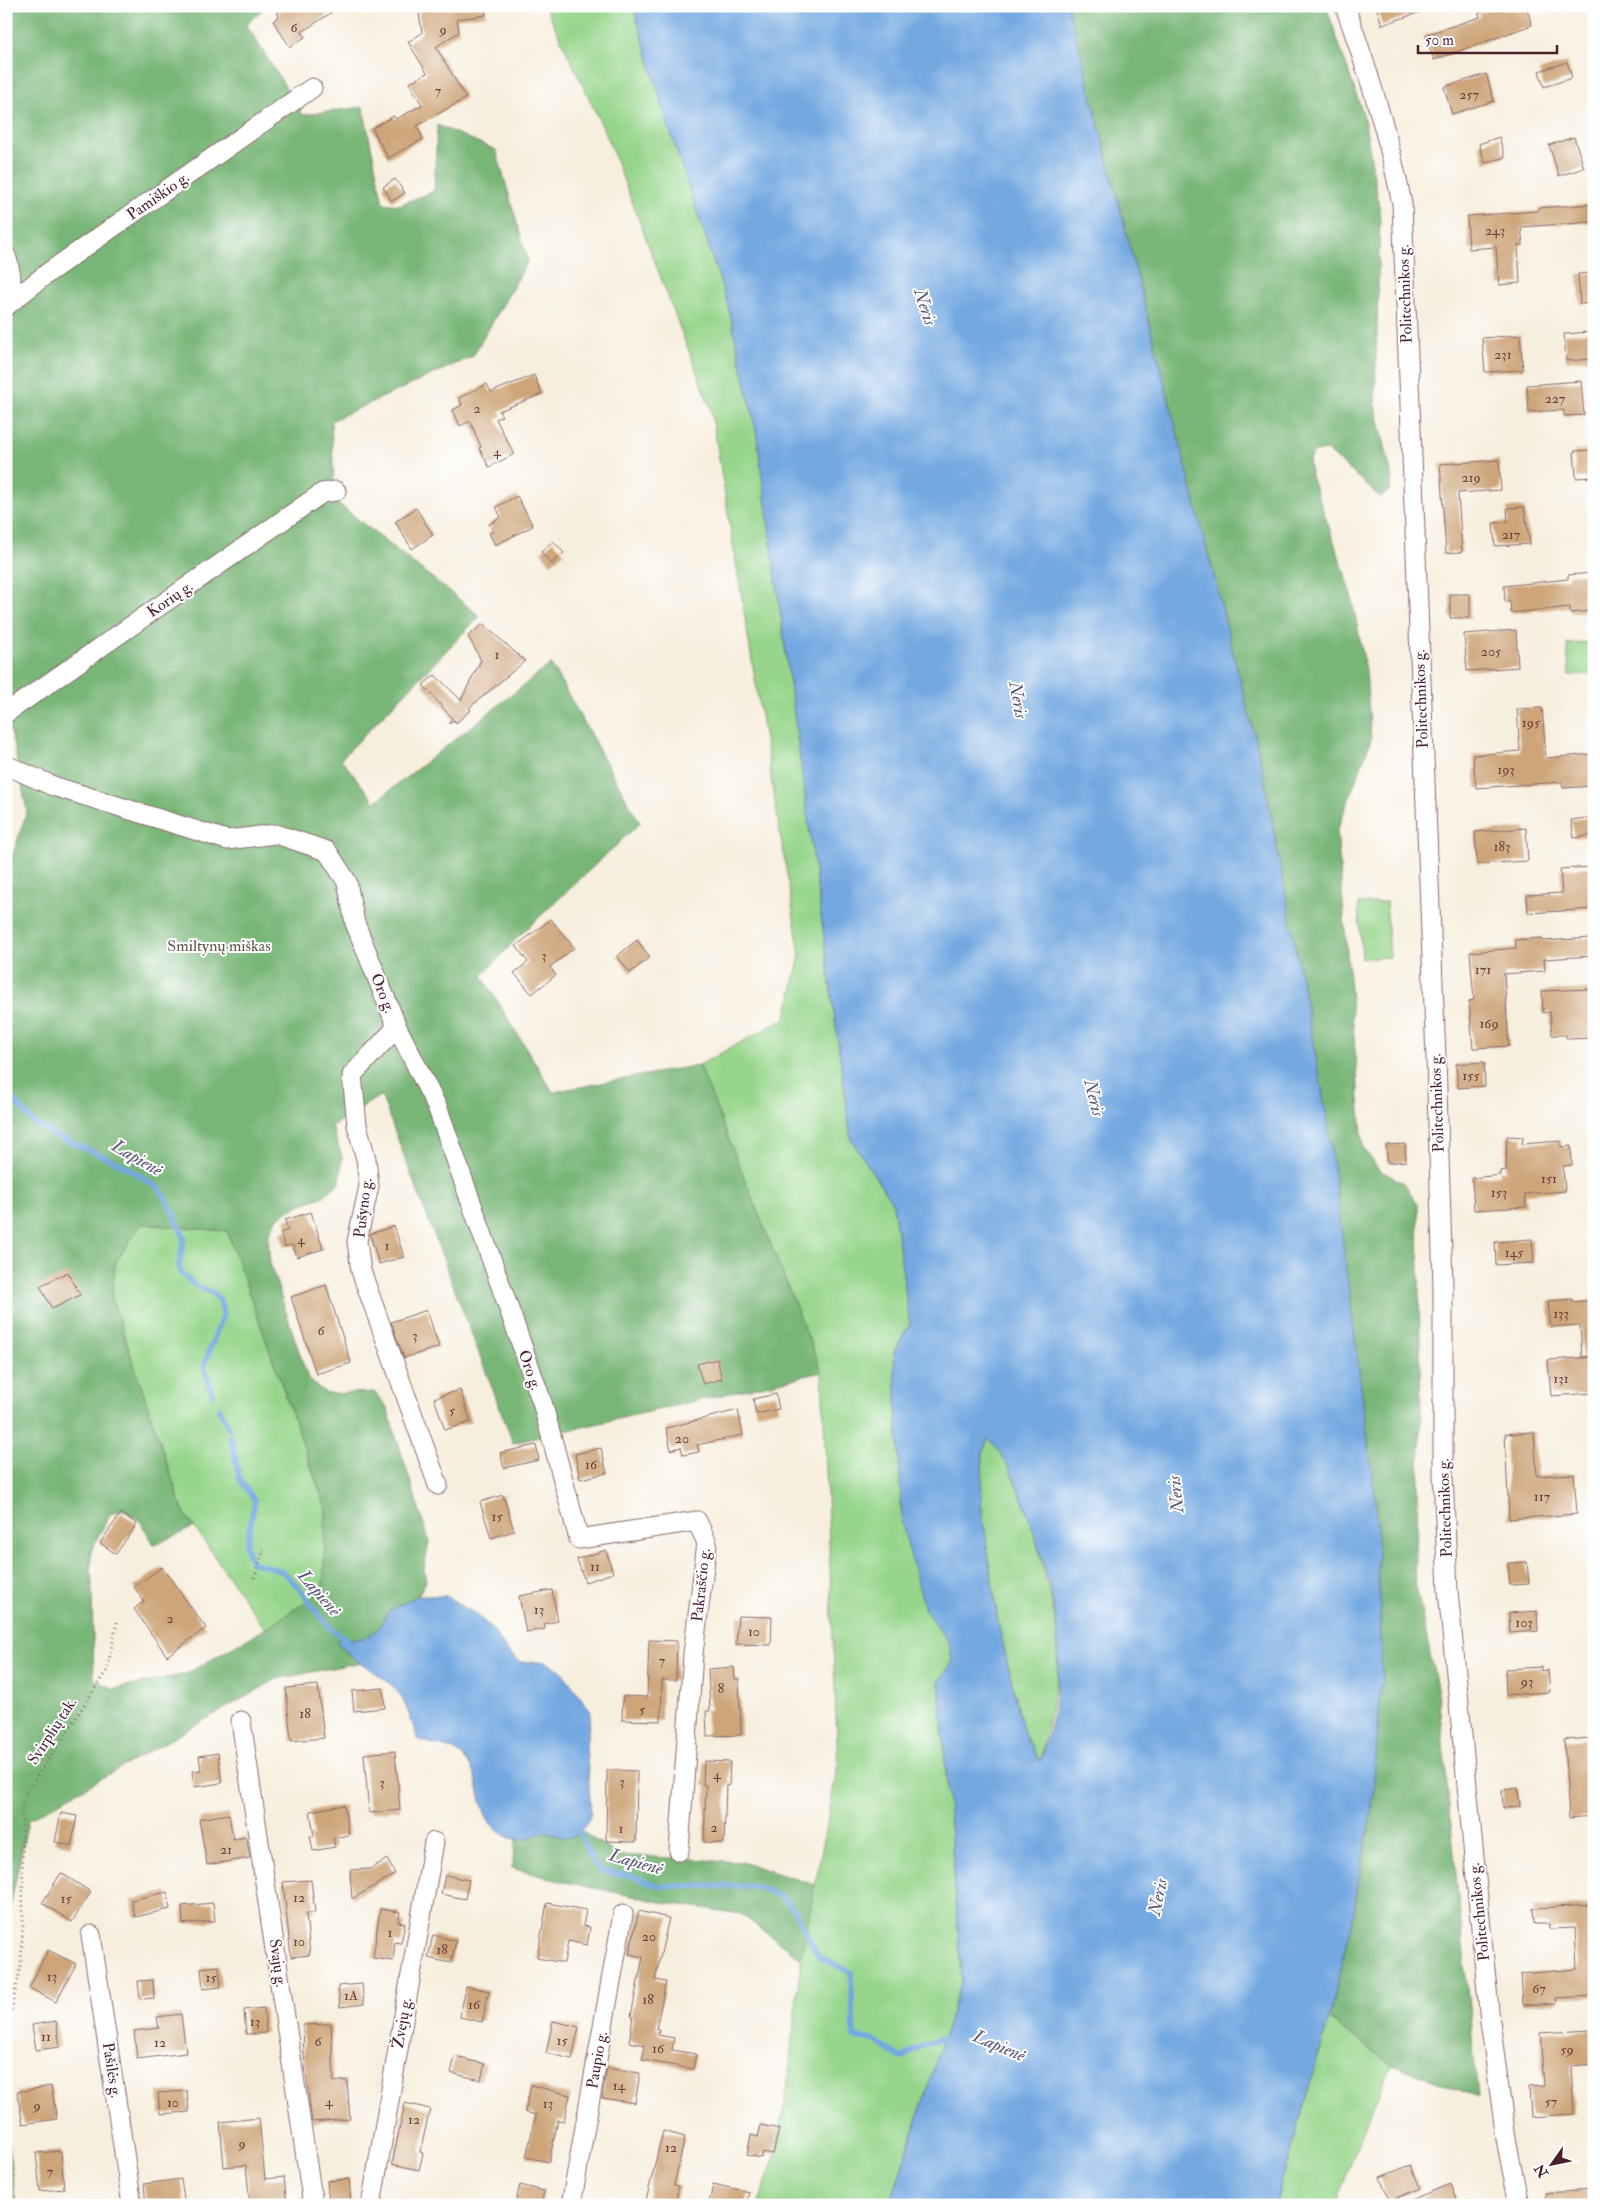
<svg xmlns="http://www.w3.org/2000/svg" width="1600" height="2211" font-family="'IM FELL Double Pica',serif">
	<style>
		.green { fill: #96d58b; stroke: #707a5b }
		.forest { fill: #78b677; stroke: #616a51; fill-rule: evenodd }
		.water { fill: #73a8e1; stroke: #5e6486; fill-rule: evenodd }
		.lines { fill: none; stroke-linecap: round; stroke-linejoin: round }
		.stream { stroke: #73a8e1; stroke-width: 5.5 }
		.building { fill: #cda579 }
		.street-casing { stroke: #87686a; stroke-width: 21 }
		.path { stroke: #87686a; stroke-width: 3; stroke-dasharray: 1 4; stroke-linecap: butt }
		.street { stroke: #fff; stroke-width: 19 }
		.labels { text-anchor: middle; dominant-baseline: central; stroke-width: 4; stroke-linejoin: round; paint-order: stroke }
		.number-label { font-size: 14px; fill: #6b403e }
		.street-label { font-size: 16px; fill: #4a1f2b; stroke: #fff }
		.park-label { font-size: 16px; fill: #615648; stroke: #fff }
		.water-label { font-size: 18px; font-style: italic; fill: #5a5674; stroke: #fff }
	</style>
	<rect width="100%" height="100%" fill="#fff"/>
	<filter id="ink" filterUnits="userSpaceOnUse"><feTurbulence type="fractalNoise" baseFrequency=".02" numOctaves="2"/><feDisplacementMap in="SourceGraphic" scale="10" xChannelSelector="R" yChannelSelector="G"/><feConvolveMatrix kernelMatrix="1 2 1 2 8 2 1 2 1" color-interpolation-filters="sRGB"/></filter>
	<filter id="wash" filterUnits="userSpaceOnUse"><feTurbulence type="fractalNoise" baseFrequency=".0096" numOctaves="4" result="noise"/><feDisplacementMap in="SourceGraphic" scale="20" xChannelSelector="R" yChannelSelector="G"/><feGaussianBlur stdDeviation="1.12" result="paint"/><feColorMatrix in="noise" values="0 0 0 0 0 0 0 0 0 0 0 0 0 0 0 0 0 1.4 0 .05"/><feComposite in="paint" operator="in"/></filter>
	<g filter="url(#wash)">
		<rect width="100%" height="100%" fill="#f7efde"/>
		<path class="green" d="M545 6H633L669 128 728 305 756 430 851 1139 893 1204 910 1324 894 1352 925 1610 950 1644 952 1663 939 1682 962 1980 890 2205H758L775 2156 786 2098 801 1959 838 1765 822 1372 699 1065 786 1018 800 955 711 409 606 134Z
			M1594 642V674L1569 675 1567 644Z
			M1386 902 1390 957 1362 959 1358 904Z
			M141 1224 227 1231 326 1509 323 1590 265 1629 183 1511 112 1299 115 1264Z
			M988 1438 1002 1452 1032 1523 1056 1621 1058 1676 1040 1762 1024 1734 998 1622 981 1504 983 1451Z
			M1329 2019 1392 2065 1368 2117 1335 2205H1275Z"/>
		<path class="forest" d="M6 6H267L246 24 303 115 363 107 383 203 399 205 434 191 437 125 496 150 528 261 473 356 331 421 335 501 480 616 341 759 375 802 551 664 640 823 519 936 482 976 553 1092 699 1065 822 1372 513 1443 381 1095 332 1126 342 1157 340 1183 322 1197 299 1205 276 1219 268 1237 270 1263 308 1379 327 1394 374 1392 387 1407 429 1541 424 1569 426 1581 418 1596 390 1610 377 1630 365 1638 353 1639 344 1651 362 1662 277 1679 28 1820 8 1918 6 1953V876L27 811 11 732 6 730ZM141 1224 227 1231 326 1508 323 1590 265 1629 186 1674 114 1689 94 1679 91 1551 110 1514 123 1510 140 1521 154 1545 194 1527 183 1511 112 1299 115 1264Z
			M1067 6H1326L1364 117 1380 213 1375 403 1392 477 1390 490 1380 497 1327 450 1315 452 1309 459 1311 476 1349 585 1366 670 1371 740 1337 831 1363 1147 1379 1170 1404 1183 1418 1205 1421 1417 1415 1581 1438 1692 1478 2097 1392 2065 1329 2019 1349 1935 1372 1807 1382 1676 1376 1504 1327 1117 1261 762 1079 47Z
			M581 1831 618 1855 742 1862 815 1885 801 1959 741 1914 661 1902 555 1880 512 1868 516 1840C526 1839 533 1834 543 1832 560 1830 559 1844 581 1831Z
			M6 2129 16 2205H6Z"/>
		<path class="water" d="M633 6H1067L1079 47 1261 762 1327 1117 1376 1504 1382 1676 1372 1807 1349 1935 1329 2019 1275 2205H890L962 1980 939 1681 952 1663 950 1644 925 1610 902 1524 894 1352 910 1324 893 1204 851 1139 756 430 728 305 669 128ZM988 1439C1018 1461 1051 1582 1056 1622 1058 1639 1059 1658 1058 1676 1057 1698 1048 1740 1040 1761L1024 1734 998 1622 981 1504 983 1452Z
			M418 1596H446L477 1615 493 1630 507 1651 520 1662H546L561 1670 591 1712 586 1745 591 1813C587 1826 577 1840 561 1837 556 1836 552 1832 547 1832 540 1831 535 1836 529 1838 517 1843 502 1836 494 1827 475 1807 483 1774 461 1755 450 1745 431 1745 418 1739 412 1725 408 1707 400 1695 385 1673 352 1663 337 1642L340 1636 353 1639 365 1638 377 1630 390 1610Z"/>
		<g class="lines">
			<path class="stream" d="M6 1087 15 1101 33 1122 52 1134 125 1166 160 1189 172 1210 184 1238 179 1266 182 1274 196 1286 213 1293 220 1300 223 1314 204 1366 213 1395
				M219 1408 229 1429
				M231 1436 239 1478 255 1501 246 1547 252 1563C261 1565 274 1567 282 1572 308 1590 318 1626 347 1639
				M577 1827 594 1864 601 1871 632 1876 660 1886H756L782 1897 794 1910 819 1957 851 1972 854 2037 874 2040 901 2058C916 2050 934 2035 951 2042"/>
		</g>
		<g id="blocks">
			<path class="building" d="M287 6H341L302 32 305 37 290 47 273 21 279 16 277 13Z
				M418 6H485L486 15 457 19 459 32 436 47 466 98 417 126 423 139 388 158 372 128 394 116 396 119 422 105 409 83 427 73 408 42 422 33Z
				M1376 6H1429V9L1382 25Z
				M1499 6H1526L1532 25 1434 60 1425 35 1480 17 1479 13Z
				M1567 62 1572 78 1544 87 1539 71Z
				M1486 74 1494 101 1452 114 1444 87Z
				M1499 137 1505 157 1485 163 1479 144Z
				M1574 137 1584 168 1559 176 1549 145Z
				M395 179 405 193 392 201 383 187Z
				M1594 204V222L1521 227 1523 245H1518L1520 283 1499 285 1496 247 1469 249 1467 216 1538 211V208Z
				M1594 273V303L1580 304 1578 274Z
				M1590 332 1592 359 1566 361 1564 334Z
				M1520 335 1523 370 1485 372 1482 338Z
				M534 375 542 394 499 411 502 416 496 419 514 454 489 467 479 448 481 447 470 421 460 426 453 410 462 405 459 398 487 384 491 392Z
				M1581 381 1584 415 1564 416V410L1529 412 1527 385Z
				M1594 450V477L1576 478 1574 451Z
				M1499 460 1501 490 1458 493 1462 552 1446 553 1440 464Z
				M517 496 533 526 495 545 489 533 493 531 489 524 501 517 496 507Z
				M1524 507 1530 544 1495 546 1493 523 1508 522 1507 508Z
				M416 508 433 535 412 549 395 522Z
				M553 541 564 553 551 564 541 552Z
				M1594 573V611L1570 613V607L1511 613 1510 601 1505 602 1504 586 1568 579V575Z
				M1450 594H1470V618H1450Z
				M483 624 525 661 469 708 471 710 456 723 454 720 449 724 452 718 423 685 435 675 461 700 481 660 468 636Z
				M1516 630 1518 667 1467 671 1464 634Z
				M1542 708 1546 758 1594 754V786L1563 788 1562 782 1476 788 1473 755 1520 751 1517 709Z
				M1594 817V835L1574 838 1571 820Z
				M1526 828 1528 861 1477 864 1475 832Z
				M1591 867 1594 909 1528 913 1527 895 1562 893 1560 869Z
				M551 919 574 948 550 967 556 975 532 994 514 973 528 962 516 946Z
				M1542 938V941L1592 938 1593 956 1544 959 1545 971 1504 974 1509 1046 1473 1048 1469 1001 1474 1000 1470 952 1516 948 1515 940Z
				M637 940 650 957 630 973 617 956Z
				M1589 989 1593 1038 1567 1039 1566 1035H1552L1550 1012 1543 1013 1542 991Z
				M1484 1062 1485 1086 1458 1088 1456 1064Z
				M1507 1136 1523 1137 1522 1144 1561 1141V1147L1571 1146 1572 1165 1563 1166 1565 1191 1525 1194 1526 1207 1474 1210 1472 1178 1500 1175V1171L1506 1170Z
				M1405 1144 1406 1161 1388 1163 1386 1145Z
				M311 1212 323 1249 297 1257 293 1245 285 1247 280 1233 288 1230 285 1220Z
				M394 1226 404 1257 379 1264 370 1234Z
				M1532 1239 1534 1263 1496 1265 1495 1242Z
				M68 1272 80 1295 52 1309 40 1286Z
				M326 1285 351 1363 316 1374 291 1297Z
				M1572 1299V1302L1594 1300V1357H1582L1580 1325 1551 1327 1548 1301Z
				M427 1310 439 1347 404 1358 391 1322Z
				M1594 1357V1393L1551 1396 1548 1360Z
				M717 1359 722 1379 703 1384 697 1364Z
				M460 1390 471 1422 445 1430 434 1398Z
				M776 1394 779 1409 756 1414 753 1399Z
				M738 1410 743 1435 697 1445 699 1452 683 1455 681 1447 671 1450 666 1428Z
				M1534 1432 1537 1476 1574 1474 1577 1514 1509 1519 1505 1434Z
				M536 1445 539 1460 504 1468 500 1453Z
				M601 1448 607 1473 580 1479 575 1454Z
				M503 1495 514 1531 491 1538 480 1502Z
				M121 1513 137 1524 116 1554 100 1543Z
				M606 1550 613 1573 585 1582 577 1559Z
				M1527 1562 1529 1584 1510 1585 1508 1563Z
				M162 1567 206 1628 167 1656 134 1609 144 1601 134 1587Z
				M552 1590 558 1621 544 1624 545 1629 526 1632 519 1596Z
				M1537 1611 1538 1631 1510 1633 1509 1613Z
				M738 1616 772 1617 771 1645 736 1644Z
				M649 1640 677 1641 676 1680H662L661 1721 622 1720 623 1696 647 1697Z
				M734 1667 735 1679H739L741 1735 707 1736 706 1711H710L708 1669Z
				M1541 1667V1671L1548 1670 1550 1692 1506 1695 1505 1669Z
				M318 1685 324 1738 291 1741 286 1688Z
				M383 1688 385 1708 354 1711 352 1691Z
				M1592 1738 1594 1816 1569 1818 1564 1740Z
				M395 1751 400 1810 369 1813 364 1754Z
				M218 1753 222 1783 194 1787 192 1771 201 1770 199 1756Z
				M704 1761 730 1762 729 1786 726 1785 724 1843 704 1842 706 1785H703Z
				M607 1770 637 1771 636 1842 606 1841Z
				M1518 1788 1520 1807 1503 1808 1502 1790Z
				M344 1805 349 1835 333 1838 335 1847 313 1851 310 1836H314L310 1811Z
				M61 1813 77 1816 71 1846 55 1842Z
				M229 1814 233 1839 246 1837 250 1858 207 1865 199 1819Z
				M387 1859 395 1874 352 1899 350 1870 370 1869Z
				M61 1873 91 1892 72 1922 42 1903Z
				M445 1875 469 1880 465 1899 441 1894Z
				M311 1880 315 1913H306L310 1955 291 1957 283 1882Z
				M167 1892 170 1909 135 1917 131 1900Z
				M213 1903 215 1921 183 1924 182 1906Z
				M547 1903 586 1910 583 1926 590 1927 587 1945 568 1941 564 1963 537 1958Z
				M1594 1905V1996L1556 1998 1557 2003 1523 2005 1521 1974 1577 1969 1575 1928 1549 1929V1924H1534L1533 1908Z
				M380 1909 400 1912 398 1922 405 1923 401 1943 395 1942 393 1961 373 1958Z
				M639 1911 669 1918 655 1980 666 1982 656 2029H659L658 2035 674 2038 672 2050 696 2054 693 2069 642 2060 645 2045 629 2042 633 2017 631 2016 643 1957 629 1954Z
				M433 1935 456 1941 451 1963 428 1958Z
				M48 1950 76 1964 56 2002 29 1988Z
				M219 1966 221 1987 203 1989 201 1968Z
				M153 1980 154 1998 140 1999 138 1981Z
				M362 1984 364 2004 340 2007 338 1986Z
				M466 1986 489 1991 482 2022 460 2017Z
				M264 2008 266 2033 246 2034 244 2010Z
				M181 2014 186 2053 137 2059 134 2031 159 2028 157 2017Z
				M56 2021 60 2047 36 2050 32 2025Z
				M553 2021 579 2027 572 2059 546 2053Z
				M331 2024 334 2082 347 2080 350 2119 312 2122 304 2057 303 2025Z
				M1591 2030 1594 2064 1571 2066 1574 2114 1531 2117 1529 2087 1544 2086 1540 2033Z
				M455 2057 485 2064 481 2080 451 2073Z
				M607 2068 640 2073 635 2103 602 2098Z
				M531 2085 570 2095 564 2121 558 2120 549 2162 526 2157 536 2115 525 2112Z
				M51 2086 57 2119 23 2124 17 2092Z
				M187 2091 189 2112 160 2114 158 2093Z
				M405 2103 430 2109 420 2152 423 2153 419 2170 392 2164Z
				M259 2118 265 2179 284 2177 287 2205H250L246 2165 224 2167 220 2122Z
				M761 2125 779 2129 773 2154 763 2152 761 2158 747 2155 751 2135 758 2137Z
				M663 2131 685 2137 674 2185 679 2186 675 2205H645Z
				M61 2151 64 2189 40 2191 36 2153Z
				M1411 2165 1420 2188 1390 2201 1380 2177Z
				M181 2179 185 2205H146L144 2184Z
				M349 2179 351 2202 329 2204 327 2181Z
				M713 2184 749 2192 746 2205H709Z
				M1451 2184 1459 2205H1402L1401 2204Z
				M520 2185 544 2191 541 2205H515Z
				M1592 2190 1593 2205H1546L1545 2193Z"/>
		</g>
	</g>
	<g filter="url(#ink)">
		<use href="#blocks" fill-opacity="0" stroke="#87686a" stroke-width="1"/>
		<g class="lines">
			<g class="street-casing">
				<path id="street" d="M1345 6C1368 72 1389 136 1402 204L1436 1058 1443 1286V1474L1448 1591 1490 2021 1506 2139 1519 2205
					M6 256C12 273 13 290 7 306
					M6 306 49 272 312 88
					M6 713 322 493 336 491
					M6 765 53 786 227 840 276 834 327 851 347 882 355 923 397 1027 438 1109 542 1402 579 1539 697 1521 707 1543 693 1654 679 1851
					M397 1027 352 1075 357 1125 366 1159 369 1186 357 1241 361 1271 438 1485
					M241 1721 313 2205
					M91 1935 132 2205
					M371 2205 434 1842
					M571 2205 623 1914"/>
			</g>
			<path class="path" d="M254 1578 264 1549
				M6 2035 21 1963 23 1925 22 1800 107 1670 117 1622
				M6 2172 9 2205"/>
			<use href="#street" class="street"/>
		</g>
	</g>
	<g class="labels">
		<g class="number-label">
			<text x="294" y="27">6</text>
			<text x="443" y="29">9</text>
			<text x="438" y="90">7</text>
			<text x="1469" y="94">257</text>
			<text x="1495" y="230">243</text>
			<text x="1503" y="354">231</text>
			<text x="1555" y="398">227</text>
			<text x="477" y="408">2</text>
			<text x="497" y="451">4</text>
			<text x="1471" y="477">219</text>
			<text x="1511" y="534">217</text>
			<text x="1491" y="651">205</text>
			<text x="497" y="654">1</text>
			<text x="1531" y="722">195</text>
			<text x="1506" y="769">193</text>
			<text x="1502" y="846">183</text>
			<text x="544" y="955">3</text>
			<text x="1483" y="969">171</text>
			<text x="1489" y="1023">169</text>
			<text x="1471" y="1075">155</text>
			<text x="1549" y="1178">151</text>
			<text x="1499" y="1192">153</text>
			<text x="301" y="1239">4</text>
			<text x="387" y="1245">1</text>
			<text x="1514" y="1252">145</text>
			<text x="1561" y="1313">133</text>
			<text x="321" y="1330">6</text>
			<text x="415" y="1335">3</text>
			<text x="1561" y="1378">131</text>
			<text x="452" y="1410">5</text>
			<text x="682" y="1438">20</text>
			<text x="591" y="1464">16</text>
			<text x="1542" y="1496">117</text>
			<text x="497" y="1516">15</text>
			<text x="595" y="1566">11</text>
			<text x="539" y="1609">13</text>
			<text x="170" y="1618">2</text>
			<text x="1524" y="1622">103</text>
			<text x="754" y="1631">10</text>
			<text x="662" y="1660">7</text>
			<text x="1527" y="1681">93</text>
			<text x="721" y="1688">8</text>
			<text x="642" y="1709">5</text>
			<text x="305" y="1713">18</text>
			<text x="717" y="1774">4</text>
			<text x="622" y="1781">3</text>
			<text x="382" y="1782">3</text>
			<text x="714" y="1827">2</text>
			<text x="621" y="1828">1</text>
			<text x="226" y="1849">21</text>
			<text x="299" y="1897">12</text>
			<text x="66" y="1898">15</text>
			<text x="390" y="1932">1</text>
			<text x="649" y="1936">20</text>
			<text x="299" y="1941">10</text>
			<text x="442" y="1949">18</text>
			<text x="52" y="1976">13</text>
			<text x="211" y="1977">15</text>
			<text x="1539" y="1988">67</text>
			<text x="351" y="1995">1A</text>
			<text x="648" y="1999">18</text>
			<text x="474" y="2004">16</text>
			<text x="255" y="2021">13</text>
			<text x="46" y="2036">11</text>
			<text x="562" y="2040">15</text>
			<text x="318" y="2041">6</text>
			<text x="160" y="2042">12</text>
			<text x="658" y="2048">16</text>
			<text x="1567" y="2049">59</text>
			<text x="619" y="2085">14</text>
			<text x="329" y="2101">4</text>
			<text x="1551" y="2101">57</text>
			<text x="173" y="2102">10</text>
			<text x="548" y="2103">13</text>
			<text x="37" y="2105">9</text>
			<text x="414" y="2119">12</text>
			<text x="242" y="2143">9</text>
			<text x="671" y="2147">12</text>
			<text x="50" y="2171">7</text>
		</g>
		<g class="street-label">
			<text transform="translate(158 196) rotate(-35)">Pamiškio g.</text>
			<text transform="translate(1405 294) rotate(-92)">Politechnikos g.</text>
			<text transform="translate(170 599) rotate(-35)">Korių g.</text>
			<text transform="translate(1421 699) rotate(-92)">Politechnikos g.</text>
			<text transform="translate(383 993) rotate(68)">Oro g.</text>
			<text transform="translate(1437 1103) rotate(-92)">Politechnikos g.</text>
			<text transform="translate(363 1208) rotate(-83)">Pušyno g.</text>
			<text transform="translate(530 1370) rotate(71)">Oro g.</text>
			<text transform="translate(1445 1508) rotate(-92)">Politechnikos g.</text>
			<text transform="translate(701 1585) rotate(-84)">Pakraščio g.</text>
			<text transform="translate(52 1731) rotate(-57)">Svirplių tak.</text>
			<text transform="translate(1479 1912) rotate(-96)">Politechnikos g.</text>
			<text transform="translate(278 1963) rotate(82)">Svajų g.</text>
			<text transform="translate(402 2023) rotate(-80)">Žvejų g.</text>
			<text transform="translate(597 2060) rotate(-80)">Paupio g.</text>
			<text transform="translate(112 2070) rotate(81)">Pašilės g.</text>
		</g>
		<g class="park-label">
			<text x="219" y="946">Smiltynų miškas</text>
		</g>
		<g class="water-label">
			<text transform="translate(925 307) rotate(72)">Neris</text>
			<text transform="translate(1018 700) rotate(80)">Neris</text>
			<text transform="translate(1094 1098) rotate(76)">Neris</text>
			<text transform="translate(137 1158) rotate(30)">Lapienė</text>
			<text transform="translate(1176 1494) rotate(-96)">Neris</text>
			<text transform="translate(319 1593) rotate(49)">Lapienė</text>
			<text transform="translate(636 1862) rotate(16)">Lapienė</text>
			<text transform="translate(1158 1897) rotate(-78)">Neris</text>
			<text transform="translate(999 2046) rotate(23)">Lapienė</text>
		</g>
	</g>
	<rect width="1600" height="2211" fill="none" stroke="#fff" stroke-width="25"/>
	<g transform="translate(1552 2164) rotate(237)" stroke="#ffffff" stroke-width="4" paint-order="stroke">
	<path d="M0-4L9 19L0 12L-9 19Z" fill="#4a1f2b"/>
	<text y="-8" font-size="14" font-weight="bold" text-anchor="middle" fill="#4a1f2b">N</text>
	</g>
	<path d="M1418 45v8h139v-8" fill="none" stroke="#4a1f2b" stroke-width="2.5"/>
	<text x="1425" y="45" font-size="15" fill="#4a1f2b" stroke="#ffffff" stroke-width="4" paint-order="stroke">50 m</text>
</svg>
